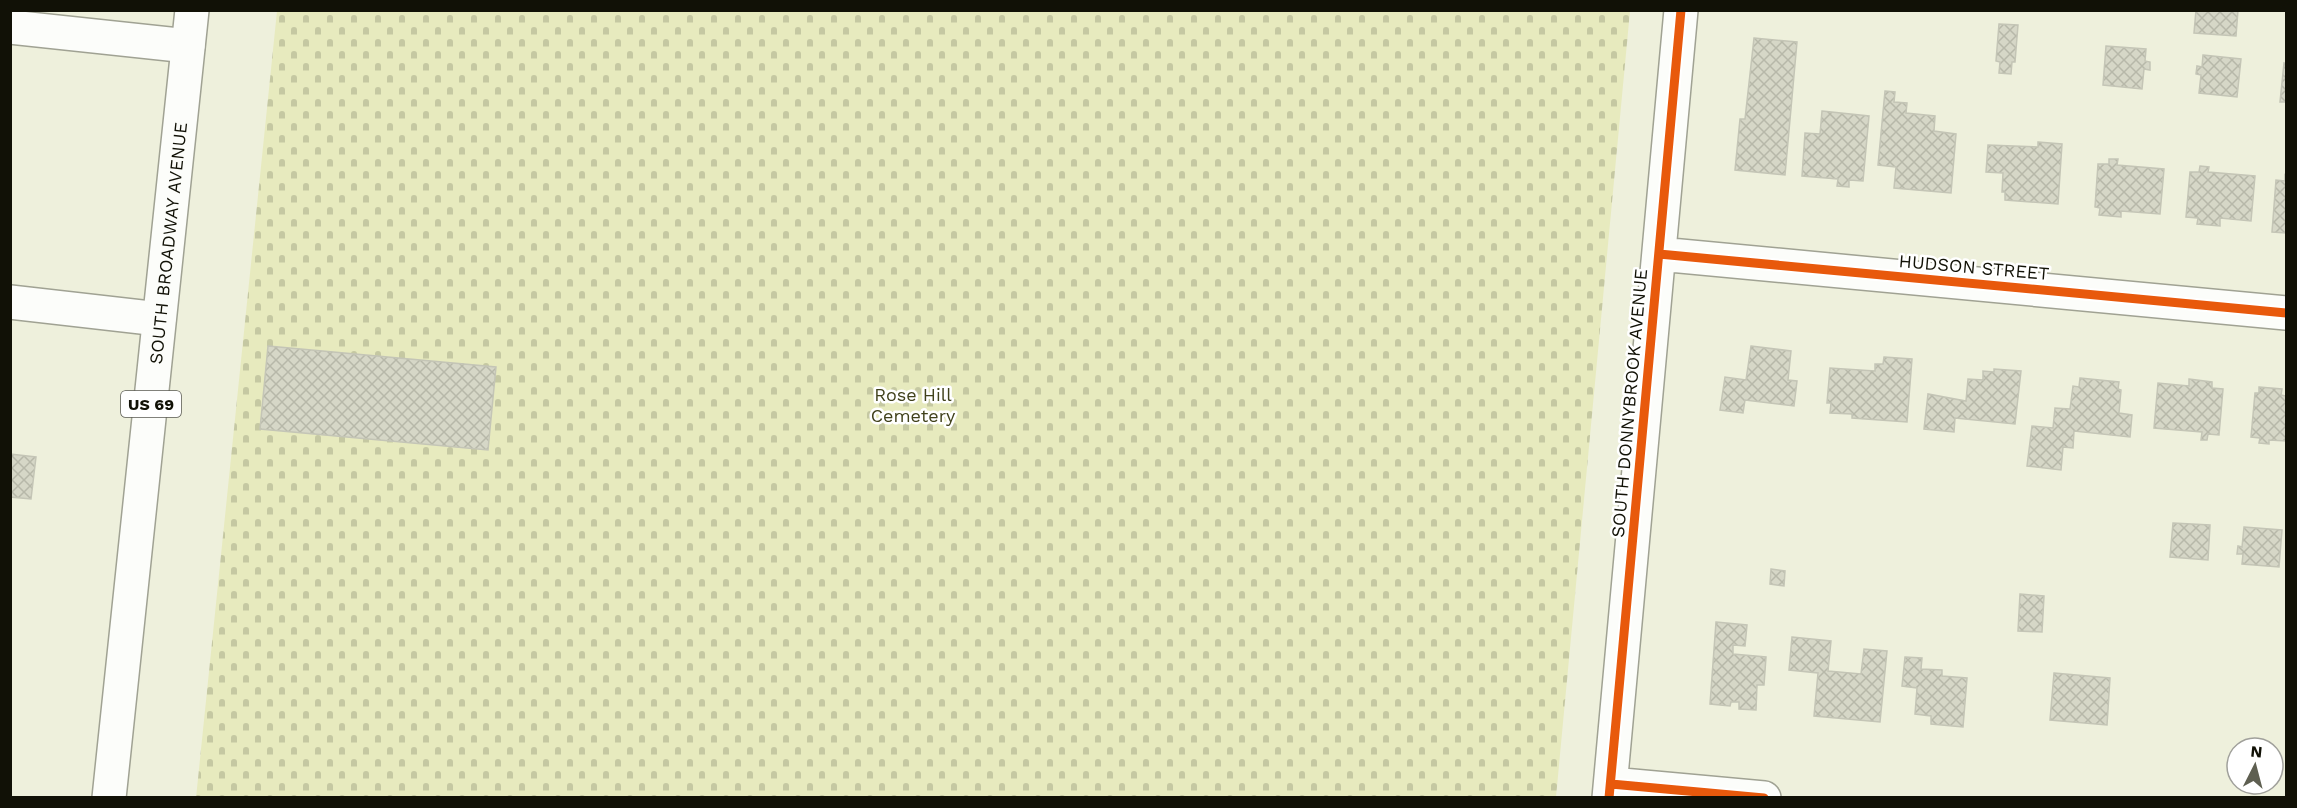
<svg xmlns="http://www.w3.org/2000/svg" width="2297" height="808" font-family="'Work Sans',sans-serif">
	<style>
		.cemetery { fill: url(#cemetery-stones) }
		.building { fill: url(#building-cross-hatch); stroke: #c4c5b6; stroke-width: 1.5 }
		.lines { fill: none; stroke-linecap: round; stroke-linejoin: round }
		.minor-casing { stroke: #a0a293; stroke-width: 36 }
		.major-casing { stroke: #a0a293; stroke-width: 36 }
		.minor { stroke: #fcfdfa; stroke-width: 33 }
		.major { stroke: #fcfdfa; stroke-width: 33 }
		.cycleway-casing { stroke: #fff; stroke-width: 13 }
		.cycleway { stroke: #e8590c; stroke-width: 9 }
		.labels { text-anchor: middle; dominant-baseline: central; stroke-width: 5; stroke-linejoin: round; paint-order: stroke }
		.shield { fill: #fff; stroke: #585851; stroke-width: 1.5 }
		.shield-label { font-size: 16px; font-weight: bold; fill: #111106 }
		.street-label { font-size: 18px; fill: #111106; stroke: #fff }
		.park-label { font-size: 18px; fill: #40411b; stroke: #fff }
	</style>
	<defs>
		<pattern id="cemetery-stones" width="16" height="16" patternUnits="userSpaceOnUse" patternTransform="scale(1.5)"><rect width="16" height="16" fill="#e7eabe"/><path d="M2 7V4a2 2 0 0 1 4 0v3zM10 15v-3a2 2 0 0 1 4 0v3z" fill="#c5c8a2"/></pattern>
		<pattern id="building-cross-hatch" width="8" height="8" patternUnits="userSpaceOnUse" patternTransform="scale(1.5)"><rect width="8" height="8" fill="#d6d7c7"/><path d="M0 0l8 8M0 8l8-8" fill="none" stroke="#b7b8a9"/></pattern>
	</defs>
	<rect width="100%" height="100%" fill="#eef0dc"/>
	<path class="cemetery" d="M277 11H1630L1556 797 196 798Z"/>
	<path class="building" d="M2196 10H2238L2236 36 2194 33Z
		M1999 24 2018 25 2015 62H2012L2011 74 1999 73 2000 62 1996 61Z
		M1754 38 1797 42 1785 175 1735 170 1740 119H1745Z
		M2106 46 2146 49 2145 61 2150 62V70L2144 69 2142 89 2103 85Z
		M2203 55 2241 59 2237 97 2199 93 2201 75 2196 74 2197 66 2202 67Z
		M2284 63 2286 64V102H2280Z
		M1885 91 1895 92 1894 102 1907 103 1906 113 1935 116 1934 131 1956 134 1951 193 1894 188 1896 167 1878 165Z
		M1822 111 1869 116 1863 181 1849 180V187L1837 186 1838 179 1802 176 1805 133 1820 134Z
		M2038 142 2062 144 2058 204 2005 200V192H2002L2003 173 1986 172 1988 145 2038 147Z
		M2109 159H2118L2117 165 2164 169 2160 214 2121 211V217L2099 215 2100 208 2095 207 2098 164H2109Z
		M2200 166 2209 167 2208 172 2255 176 2251 221 2220 218V226L2197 224 2198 218 2186 217 2190 172H2199Z
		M2285 175 2286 176V233L2272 232 2276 180 2285 181Z
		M268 346 496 367 488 450 260 429Z
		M1751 346 1791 351 1788 380 1797 381 1794 406 1745 400 1743 413 1720 410 1725 377 1746 380Z
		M1884 357 1912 359 1907 422 1852 418V414L1830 413 1831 403H1827L1830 368 1875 371V364H1883Z
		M1994 369 2021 371 2015 424 1955 418 1954 432 1924 429 1928 394 1966 401 1968 379 1983 380V371L1994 372Z
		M2080 378 2119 382 2118 389 2121 390 2119 413 2132 415 2130 437 2074 431 2073 448 2063 447 2061 470 2027 466 2032 426 2053 428 2055 408 2070 409 2073 386 2079 387Z
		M2189 379 2212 382V388L2223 389 2219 435 2208 434 2207 440H2201L2202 432 2154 428 2158 383 2189 386Z
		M2259 387 2282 389 2281 395 2286 396V441L2269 440V444L2259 443 2260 438 2251 437 2255 393H2259Z
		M10 454 36 457 31 499 10 497Z
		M2173 523 2210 525 2208 560 2170 557Z
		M2244 527 2282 530 2279 567 2242 564 2243 554H2237L2238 546 2242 547Z
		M1771 569 1785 571 1784 586 1770 584Z
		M2020 594 2044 596 2042 632 2018 631Z
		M1716 622 1747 625 1745 646 1733 645V654L1766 657 1764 685H1757L1756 710 1739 709V702H1731L1730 706 1710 704Z
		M1792 637 1831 641 1828 671 1861 674 1864 649 1887 651 1880 722 1814 716 1818 673 1789 670Z
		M1905 657 1922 658 1921 669 1942 670V676L1967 678 1963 727 1931 724V716L1915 714 1917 688 1902 686Z
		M2054 673 2110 678 2107 725 2050 720Z"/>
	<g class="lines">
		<g class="minor-casing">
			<path id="minor" d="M10 27 188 46
				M1659 254 2286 313
				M10 302 159 319
				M1611 784 1764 798
				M1609 798 1681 10"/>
		</g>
		<g class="major-casing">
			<g id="major">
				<path id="s1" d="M109 798 192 10"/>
			</g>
		</g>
		<use href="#minor" class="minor"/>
		<use href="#major" class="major"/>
		<g class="cycleway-casing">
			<path id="cycleway" d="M1659 254 2286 313
				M1611 784 1764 798
				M1609 798 1681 10"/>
		</g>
		<use href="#cycleway" class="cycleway"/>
	</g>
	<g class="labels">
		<rect class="shield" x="121" y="391" width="60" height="26" rx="4.5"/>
		<g class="shield-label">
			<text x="151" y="404">US 69</text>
		</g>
		<g class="street-label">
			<text stroke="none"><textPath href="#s1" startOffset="558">SOUTH BROADWAY AVENUE</textPath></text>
			<text transform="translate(1974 267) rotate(5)">HUDSON STREET</text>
			<text transform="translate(1629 403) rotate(-85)">SOUTH DONNYBROOK AVENUE</text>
		</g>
		<g class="park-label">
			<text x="913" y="394">Rose Hill<tspan x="913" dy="21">Cemetery</tspan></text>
		</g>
	</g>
	<rect width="2297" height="808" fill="none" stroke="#111106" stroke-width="24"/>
	<g transform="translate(2255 766) rotate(6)"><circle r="28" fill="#ffffff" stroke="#a0a09b" stroke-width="1.5"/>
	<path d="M0-4.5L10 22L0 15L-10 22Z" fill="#5e5f51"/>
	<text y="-9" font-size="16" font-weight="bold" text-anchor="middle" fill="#111106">N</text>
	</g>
</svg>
